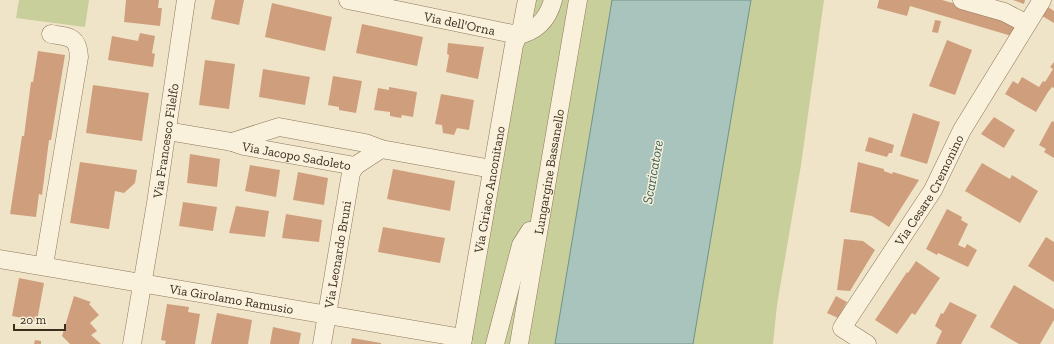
<svg xmlns="http://www.w3.org/2000/svg" width="1054" height="344" font-family="'Zilla Slab',serif">
	<style>
		.green { fill: #c9cf9b }
		.water { fill: #a9c4bc; stroke: #6f938a }
		.building { fill: #cf9f7d }
		.lines { fill: none; stroke-linecap: round; stroke-linejoin: round }
		.minor-casing { stroke: #8d765c; stroke-width: 19 }
		.minor { stroke: #faf1dc; stroke-width: 18 }
		.labels { text-anchor: middle; dominant-baseline: central; stroke-width: 3; stroke-linejoin: round; paint-order: stroke }
		.street-label { font-size: 13px; fill: #3d2e20; stroke: #f7eed8 }
		.water-label { font-size: 14px; font-style: italic; fill: #2f5d5a; stroke: #f7eed8 }
	</style>
	<rect width="100%" height="100%" fill="#f0e4c8"/>
	<path class="green" d="M19 0H89L85 27 16 18Z
		M526 0H824L801 165 777 305 773 344H454Z"/>
	<path class="water" d="M612 0H751L693 344H555Z"/>
	<path class="building" d="M126 0H159L158 8H162L160 26 124 22Z
		M215 0H244L239 25 211 19Z
		M879 0H942L1005 18 1020 28 1015 37 910 6 907 16 877 8Z
		M1013 0H1025L1024 4Z
		M272 3 332 17 325 51 265 37Z
		M1048 7 1054 11V23L1042 16Z
		M935 20 941 21 938 33 932 32Z
		M362 24 423 37 417 66 356 53Z
		M140 33 155 36 152 53 155 54 153 67 108 60 112 36 138 41Z
		M947 40 972 50 955 95 929 86Z
		M448 43 484 47 478 79 446 72 449 55 447 54Z
		M38 51 65 55 51 140H49L42 195 39 194 36 217 10 214 22 136H24L31 82H33Z
		M205 60 235 64 229 109 199 105Z
		M1054 62V88L1052 87 1048 92 1036 112 1005 94 1013 81 1018 84 1022 77 1039 87 1043 81 1045 82 1053 69 1050 67Z
		M263 69 310 77 305 105 259 97Z
		M333 76 362 81 356 113 339 110V107L328 105Z
		M93 85 149 93 142 141 86 133Z
		M389 87 417 92 413 117 402 115 401 118 390 116V112L374 110 378 88 389 90Z
		M441 94 474 100 469 130 457 128 454 135 443 133 442 125 435 124Z
		M913 113 940 122 927 164 900 156Z
		M994 117 1015 130 1004 148 981 134Z
		M1052 121 1054 122V158L1044 152 1046 149 1039 145Z
		M869 137 894 145 892 153H889L887 157 865 151Z
		M190 154 220 159 217 187 187 183Z
		M80 162 137 170 135 183 124 193 115 191 109 229 70 223Z
		M858 162 884 169V171L892 174 893 172 919 180 889 227 872 216 850 212Z
		M982 163 1010 179 1012 175 1038 191 1020 223 965 191Z
		M250 165 280 170 276 197 245 191Z
		M393 169 455 181 450 211 387 199Z
		M298 172 328 178 324 205 293 200Z
		M183 202 217 207 213 231 179 226Z
		M236 206 269 211 265 237 229 233Z
		M947 209 962 217 961 220 968 224 958 245 965 248 967 244 977 250 968 267 938 253 937 255 926 249Z
		M286 214 322 220 319 242 282 238Z
		M383 227 445 238 440 263 378 252Z
		M1046 237 1054 242V282L1028 266Z
		M844 239 863 241 875 250 850 291 837 290Z
		M916 261 940 278 915 315 912 313 897 334 875 320 907 272 908 273Z
		M19 278 44 283 37 321 12 316Z
		M1014 285 1054 309V320L1040 344H1019L990 327Z
		M74 296 91 302 89 304 99 315 90 323 97 331 91 335 101 344H70L62 336Z
		M836 296 847 302 838 318 827 313Z
		M950 302 977 315 961 344H936L942 331 935 326 941 313 943 314Z
		M167 304 189 307 188 312 200 314 195 344H165L166 341 161 340Z
		M217 313 252 320 248 344H211Z
		M273 327 301 333 299 344H270Z
		M352 338 381 343V344H351Z
		M35 340 41 341V344H34Z"/>
	<g class="lines">
		<g class="minor-casing">
			<g id="minor">
				<path id="s1" d="M348 0 518 35C537 31 548 19 553 0"/>
				<path d="M962 0 1004 12 1027 24"/>
				<path id="s2" d="M167 131 232 142 244 146 355 166 381 149"/>
				<path d="M232 142 279 127 365 143 381 149 492 169"/>
				<path id="s3" d="M0 259 463 338"/>
				<path d="M44 265 79 57C78 36 69 37 51 34"/>
				<path id="s4" d="M132 344 156 203 186 0"/>
				<path id="s5" d="M322 344 351 173 355 166"/>
				<path id="s6" d="M462 344 514 45 522 26 527 0"/>
				<path d="M495 344 521 245 530 231H538"/>
				<path id="s7" d="M519 344 578 0"/>
				<path id="s8" d="M867 344 842 328 933 190 962 130 1042 0"/>
			</g>
		</g>
		<use href="#minor" class="minor"/>
	</g>
	<g class="labels">
		<g class="street-label">
			<text stroke="none"><textPath href="#s1" startOffset="114">Via dell'Orna</textPath></text>
			<text stroke="none"><textPath href="#s4" startOffset="206">Via Francesco Filelfo</textPath></text>
			<text stroke="none"><textPath href="#s2" startOffset="132">Via Jacopo Sadoleto</textPath></text>
			<text stroke="none"><textPath href="#s7" startOffset="175">Lungargine Bassanello</textPath></text>
			<text stroke="none"><textPath href="#s6" startOffset="157">Via Ciriaco Anconitano</textPath></text>
			<text stroke="none"><textPath href="#s8" startOffset="193">Via Cesare Cremonino</textPath></text>
			<text stroke="none"><textPath href="#s5" startOffset="91">Via Leonardo Bruni</textPath></text>
			<text stroke="none"><textPath href="#s3" startOffset="235">Via Girolamo Ramusio</textPath></text>
		</g>
		<g class="water-label">
			<text transform="translate(653 172) rotate(-80)">Scaricatore</text>
		</g>
	</g>
	<path d="M14 324v6h51v-6" fill="none" stroke="#3d2e20" stroke-width="2"/>
	<text x="20" y="324" font-size="12" fill="#3d2e20" stroke="#f7eed8" stroke-width="3" paint-order="stroke">20 m</text>
</svg>
